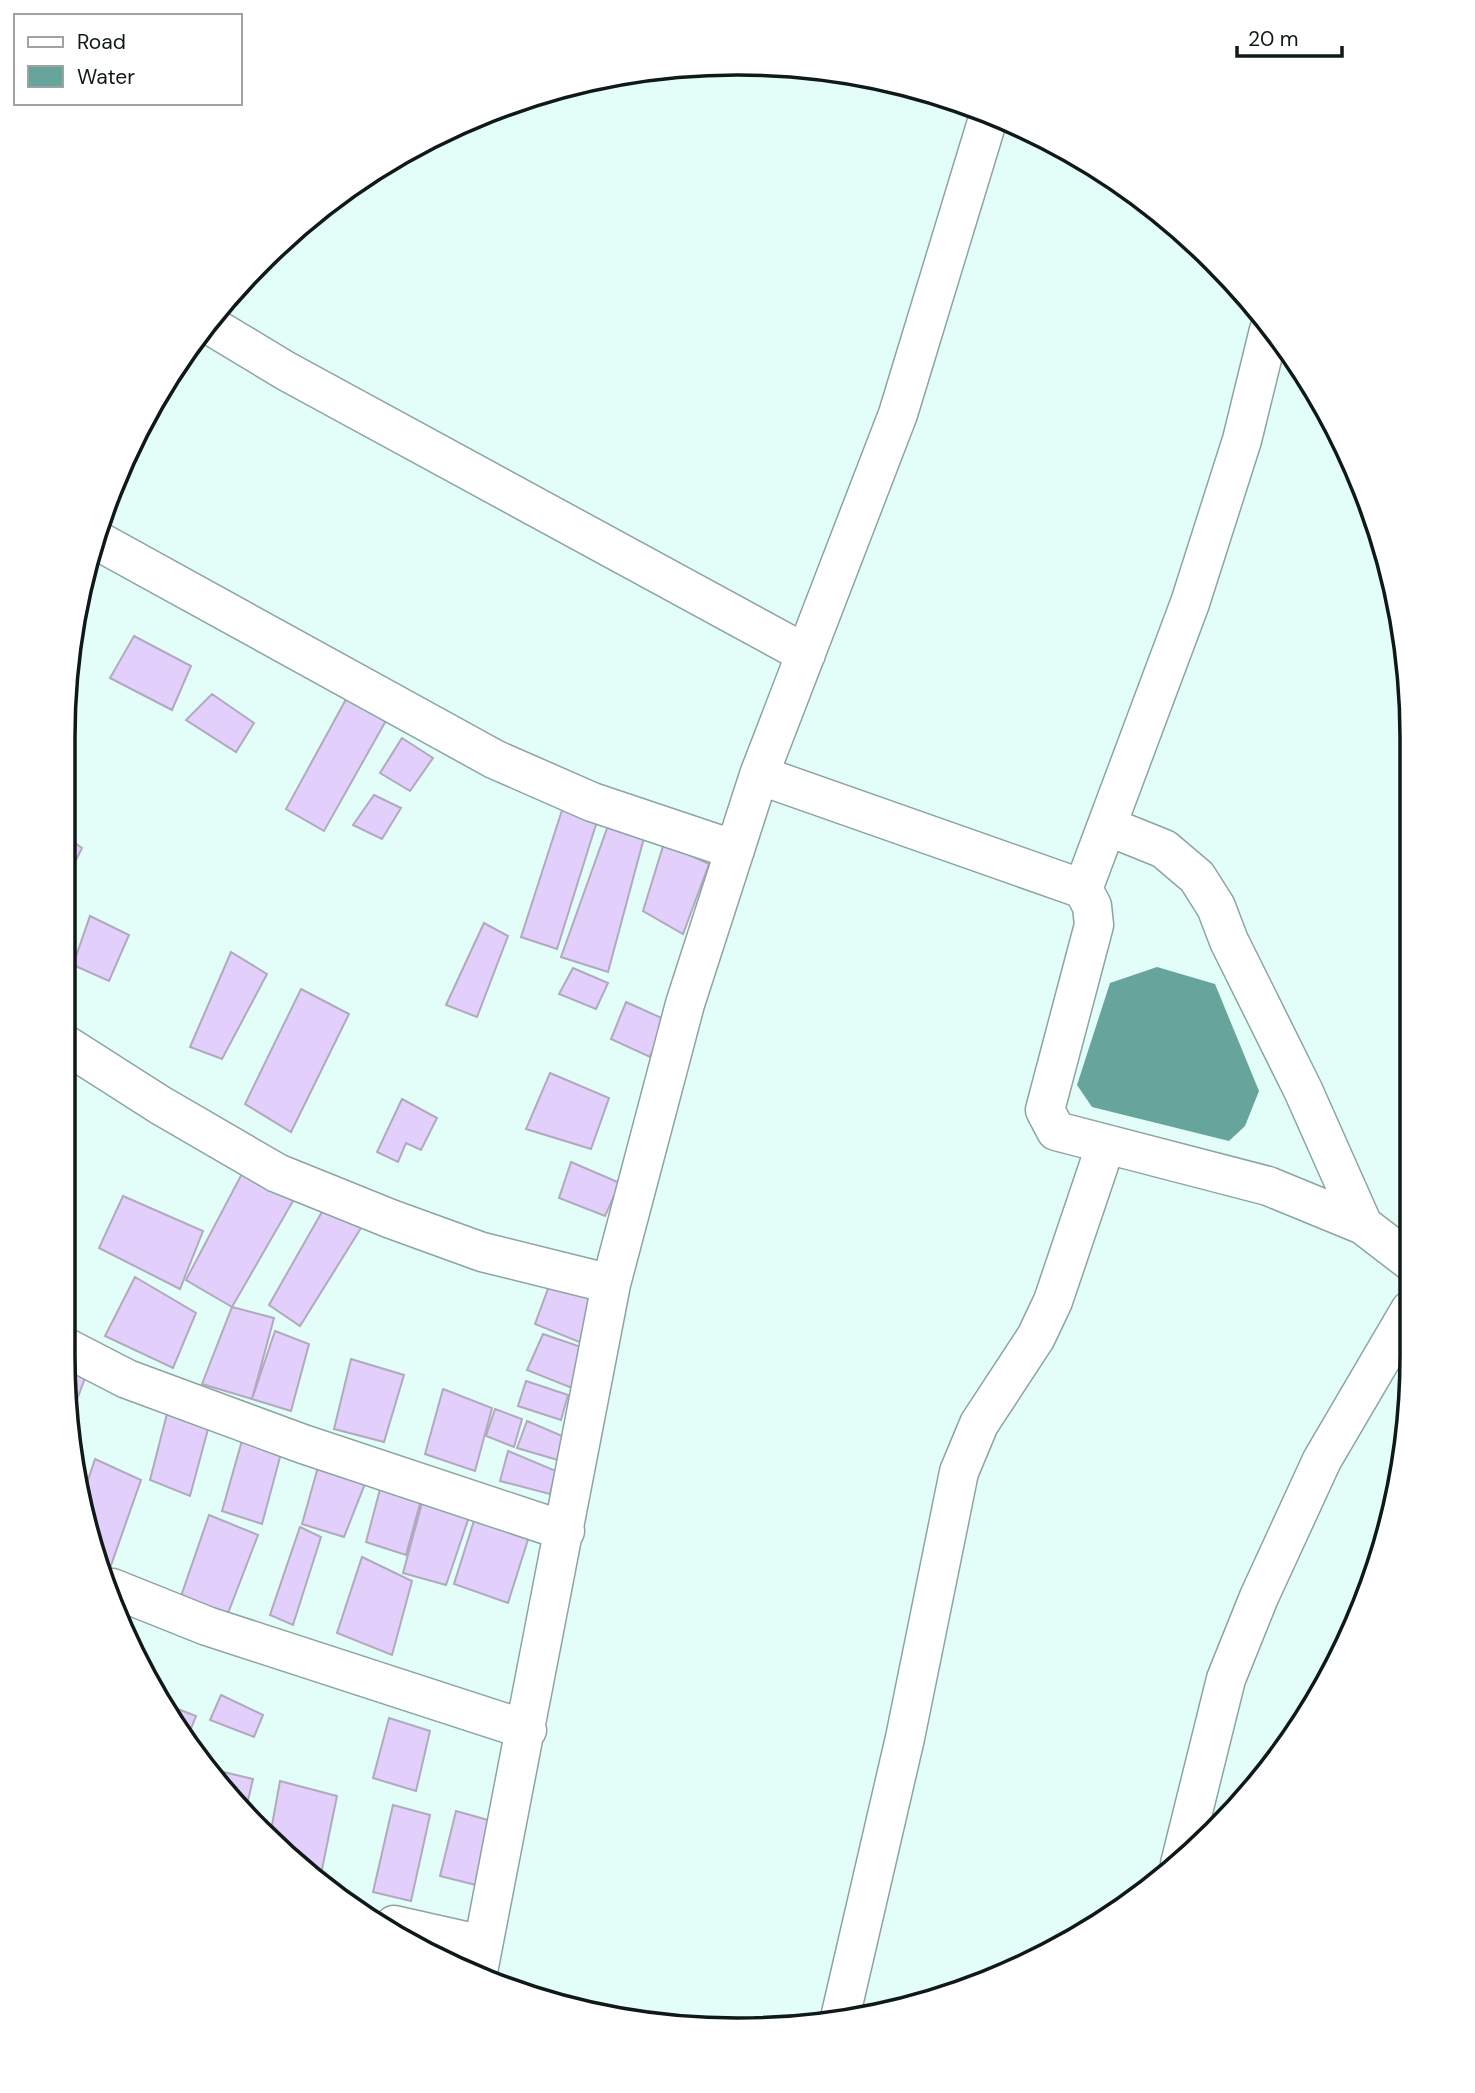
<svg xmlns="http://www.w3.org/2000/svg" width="1475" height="2093" font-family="'DM Sans',sans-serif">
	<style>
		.water { fill: #67a49b }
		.building { fill: #e2cffc; stroke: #b1aabc; stroke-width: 2 }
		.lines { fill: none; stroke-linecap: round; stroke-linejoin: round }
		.minor-casing { stroke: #8da5a1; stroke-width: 41 }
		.minor { stroke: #fff; stroke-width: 38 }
		.rim { fill: none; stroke: #0f1917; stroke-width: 3.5 }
	</style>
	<rect width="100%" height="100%" fill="#e3fdf8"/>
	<path class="water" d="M1157 967 1215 984 1259 1091 1245 1126 1229 1141 1092 1107 1077 1085 1110 983Z"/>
	<path class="building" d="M134 636 191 666 172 710 110 678Z
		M350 692 388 717 324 831 286 809Z
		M212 694 254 723 236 752 186 720Z
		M402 738 433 758 410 791 380 773Z
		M374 795 401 808 382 839 353 825Z
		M564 804 598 818 557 949 521 937Z
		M610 820 645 834 608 972 561 957Z
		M63 834 82 848 63 886Z
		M664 843 709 864 683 934 643 911Z
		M90 916 129 935 109 981 73 965Z
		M484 923 508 936 477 1017 446 1005Z
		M231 952 267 974 222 1059 190 1047Z
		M573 968 608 983 596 1009 559 994Z
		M301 989 349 1014 291 1132 245 1104Z
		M626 1002 666 1020 650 1057 611 1039Z
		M550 1073 609 1098 591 1149 526 1129Z
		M402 1099 437 1118 421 1150 406 1143 398 1162 377 1152Z
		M571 1162 620 1183 605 1216 559 1198Z
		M246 1166 297 1194 232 1307 186 1280Z
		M123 1196 203 1231 180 1289 99 1248Z
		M327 1203 366 1220 300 1326 269 1305Z
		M135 1277 196 1313 173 1368 105 1336Z
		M552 1278 605 1288 589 1346 535 1324Z
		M232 1307 274 1318 252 1399 202 1384Z
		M275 1331 309 1344 291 1411 252 1399Z
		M543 1334 587 1349 572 1388 527 1370Z
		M351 1359 404 1375 384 1442 334 1429Z
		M64 1367 86 1375 71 1416Z
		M526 1381 568 1395 561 1420 518 1406Z
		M443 1389 492 1408 475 1471 425 1454Z
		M169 1406 211 1418 190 1496 150 1480Z
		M495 1409 522 1419 514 1447 486 1436Z
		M527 1421 574 1441 568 1463 517 1448Z
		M243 1437 283 1446 262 1524 222 1511Z
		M508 1451 556 1471 550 1494 500 1481Z
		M95 1459 141 1480 109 1571 103 1568 86 1530 82 1498Z
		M320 1460 368 1476 344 1537 302 1524Z
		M382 1482 421 1500 406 1555 366 1542Z
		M425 1492 471 1511 446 1585 403 1573Z
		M478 1508 531 1530 508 1603 454 1584Z
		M209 1515 258 1535 225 1621 179 1602Z
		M300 1527 321 1537 293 1625 270 1615Z
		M362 1557 412 1581 392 1655 337 1633Z
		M221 1695 263 1715 254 1737 210 1720Z
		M165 1704 196 1716 186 1741 176 1730Z
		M389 1718 430 1731 416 1791 373 1778Z
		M211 1769 253 1779 246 1809Z
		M280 1781 337 1796 320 1879 293 1863 270 1836Z
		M393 1805 430 1815 411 1901 373 1892Z
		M456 1811 495 1822 480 1886 440 1876Z"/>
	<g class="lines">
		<g class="minor-casing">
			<path id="minor" d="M213 327 286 371 806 654
				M100 542 494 759 592 802 735 850
				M759 775 1083 889 1092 906 1094 925 1045 1110 1056 1131 1268 1186 1363 1225 1410 1261
				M1107 826 1164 849 1197 877 1216 907 1229 941 1303 1090 1363 1225
				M1083 889 1190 603 1242 440 1269 330
				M63 1043 160 1105 277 1173 391 1219 482 1252 611 1284
				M63 1346 127 1379 303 1444 565 1531
				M112 1588 207 1626 527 1730
				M1180 1864 1226 1679 1259 1597 1322 1460 1410 1310
				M394 1925 483 1945
				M477 1977 611 1284 685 1004 759 775 898 414 989 115
				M840 2018 905 1738 959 1472 979 1424 1036 1337 1053 1301 1106 1144"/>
		</g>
		<use href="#minor" class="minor"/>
	</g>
	<path d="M0 0H1475V2093H0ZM737 75H738A662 662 0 0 1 1400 737V1356A662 662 0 0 1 738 2018H737A662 662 0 0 1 75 1356V737A662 662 0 0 1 737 75Z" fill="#fff" fill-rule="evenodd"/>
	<path class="rim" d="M737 75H738A662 662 0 0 1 1400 737V1356A662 662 0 0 1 738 2018H737A662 662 0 0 1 75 1356V737A662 662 0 0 1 737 75Z"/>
	<rect x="14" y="14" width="228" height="91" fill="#ffffff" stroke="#9fa3a2" stroke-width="2"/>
	<rect x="28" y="37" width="35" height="10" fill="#ffffff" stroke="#9fa3a2" stroke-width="2"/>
	<text x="77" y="49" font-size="21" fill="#0f1917">Road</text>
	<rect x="28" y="66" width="35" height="21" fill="#67a49b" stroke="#9fa3a2" stroke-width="2"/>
	<text x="77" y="84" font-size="21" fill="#0f1917">Water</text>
	<path d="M1237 46v10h105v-10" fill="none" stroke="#0f1917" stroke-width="3.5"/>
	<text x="1248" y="46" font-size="21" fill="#0f1917" stroke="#ffffff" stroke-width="5" paint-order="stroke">20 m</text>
</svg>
